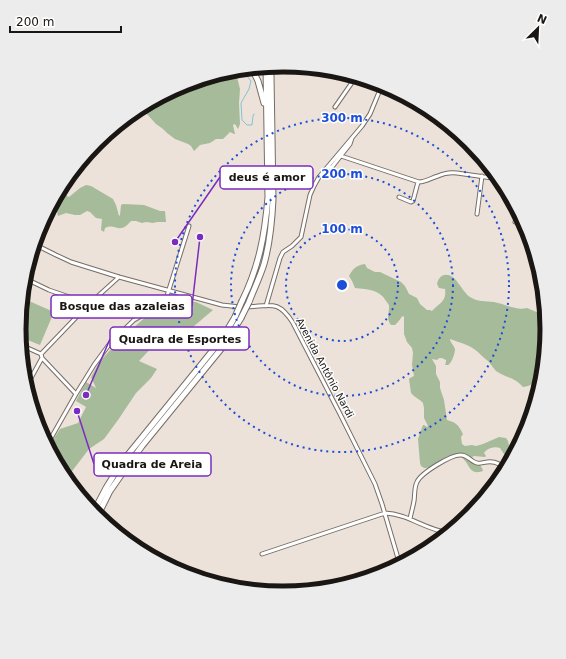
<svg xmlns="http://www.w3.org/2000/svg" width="566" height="659" font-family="'DejaVu Sans',sans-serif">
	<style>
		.green { fill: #a6bb99 }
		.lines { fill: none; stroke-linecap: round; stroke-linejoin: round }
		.stream { stroke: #81c3d5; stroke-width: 1 }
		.minor-casing { stroke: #766d66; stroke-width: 5 }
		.trunk-casing { stroke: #766d66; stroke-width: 7 }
		.minor { stroke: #fff; stroke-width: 3 }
		.trunk { stroke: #fff; stroke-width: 5 }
		.trunk-bridge-casing { stroke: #766d66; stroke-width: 7; stroke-linecap: butt }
		.trunk-bridge { stroke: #fff; stroke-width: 5 }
		.ring { fill: none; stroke: #1d4ed8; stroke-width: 2; stroke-dasharray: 2 4 }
		.labels { text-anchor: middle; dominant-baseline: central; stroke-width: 3; stroke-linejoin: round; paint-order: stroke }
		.street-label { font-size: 10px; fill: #191613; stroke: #fff }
		.rim { fill: none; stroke: #191613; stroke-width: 5 }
		.centre { fill: #1d4ed8; stroke: #fff; stroke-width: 2 }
		.ring-label { font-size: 12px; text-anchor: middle; font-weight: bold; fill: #1d4ed8; stroke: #fff; stroke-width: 3; stroke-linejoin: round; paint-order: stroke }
		.leader { fill: none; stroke: #7b2cbf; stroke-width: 1.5 }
		.callout-dot { fill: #7b2cbf; stroke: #fff; stroke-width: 1.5 }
		.callout { fill: #fff; stroke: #7b2cbf; stroke-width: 1.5 }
		.callout-label { font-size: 11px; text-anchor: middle; font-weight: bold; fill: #191613 }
	</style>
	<rect width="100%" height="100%" fill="#ece2d9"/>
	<path class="green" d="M230 71 235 73 237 77 240 89 239 103 240 124 238 129 235 124 233 125 235 134H234L230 132 223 139H216L210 143 200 145 194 151 191 146 188 144 175 139 167 133 163 129 156 124 146 113 145 107 146 105 182 86Z
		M86 185 91 186 113 199 116 205 119 216 120 215 121 205 123 204 144 205 160 211H165L166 222H157L153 223 146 222 142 223 136 221H131C128 224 126 227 122 228 115 229 113 224 105 228L104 232 101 230 102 219 96 218 90 212 87 211 80 215H75L66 213 58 216C55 204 54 201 63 192H65L67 196 69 197 80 188Z
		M365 264 367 268 375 272H380L401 282 405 286 409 294 417 298 420 304 427 310H430L432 311C439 303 447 302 445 289L439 288 437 284C440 271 452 273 458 283 462 287 465 294 470 297 477 302 486 301 494 302 505 304 516 311 527 308L546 316 547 330 542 382 539 377 536 375 535 377 537 382 528 386 523 387C514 377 506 378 496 371 493 368 491 364 488 361 483 358 479 352 474 349 467 344 458 342 450 339V340C451 343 454 346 455 349 455 353 452 363 448 365 447 365 446 365 445 365L446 362V360C442 358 440 357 437 360L432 359 436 366V374L440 382V388L444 400 447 420C449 421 451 421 453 422 458 424 461 430 463 434L461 437 462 444 465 446 472 445 476 446 483 444 499 437 506 438 508 441 511 454 514 456 511 461 506 457 500 448C495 446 487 448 484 453L486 456 485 457 474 456 472 457C475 463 482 464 483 471 466 477 471 458 456 455 444 453 436 469 424 468L421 466 420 463 418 439 423 425H424L427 427 428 426 424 418V408L423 403 421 401 414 396 411 393 409 379 410 378 414 376 412 365 413 353 412 348 407 342 404 334V317L403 316C400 318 399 322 395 325H391C386 319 389 314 389 307 389 304 388 304 386 301 380 290 368 289 355 288L352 281 349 276C353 268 357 265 365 264Z
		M22 298 54 312 40 345 20 337 19 329Z
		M182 301 196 302 213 310 168 348 158 341 139 361 157 369 151 378 136 393 118 420 104 439 89 449 66 479 48 448 60 429 78 423 86 407 76 401 86 382 96 388 91 377 100 361 119 341 151 312 169 303Z"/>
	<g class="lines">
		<path class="stream" d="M255 68 256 70H261
			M242 70 251 81 249 89 241 103 242 120 247 125H252L253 116 254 114"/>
		<g class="minor-casing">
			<path id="minor" d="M335 107 351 84 355 77
				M341 156 419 182C426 182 431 178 438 176 444 173 450 172 457 173L499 179
				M326 169 332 167 350 144 352 138
				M399 197 411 202 413 201 418 182
				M477 214 482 176
				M515 222 519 213
				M34 244 56 255 71 262 119 277 222 305 240 307
				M24 278 49 290 78 300 88 305
				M266 306 280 258 283 252 292 246 301 237 310 195 314 186 319 177 362 126 370 114 382 85
				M246 307C270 306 278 299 293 323L340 414 375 484 382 504 400 565
				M21 345 41 354
				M42 358 76 394
				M26 387 42 358 41 354 88 305 119 277
				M47 445 76 394 94 365 111 342 134 320 157 307 162 304 166 299 189 226
				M410 519C411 513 413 507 414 501 415 495 414 488 417 482 421 473 452 454 461 455 468 455 471 462 477 463 480 464 484 462 487 462 494 461 501 464 506 470
				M262 554 385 513C408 514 426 530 449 533"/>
		</g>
		<g class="trunk-casing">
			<path id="trunk" d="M252 69 258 81 264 103
				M242 301C259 267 265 234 268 197L266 67
				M249 302C254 289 260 277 264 264 270 243 272 221 273 199L271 75 270 67
				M93 513 106 488 122 462 213 350 226 332 235 317
				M97 517 110 491 126 468 142 446 226 343 241 318"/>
		</g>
		<use href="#minor" class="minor"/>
		<use href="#trunk" class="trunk"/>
		<g class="trunk-bridge-casing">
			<path id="trunk-bridge" d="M235 317 242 301
				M241 318 249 302"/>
		</g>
		<use href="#trunk-bridge" class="trunk-bridge"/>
	</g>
	<g class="ring">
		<circle cx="342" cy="285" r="56"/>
		<circle cx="342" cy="285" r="111"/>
		<circle cx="342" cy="285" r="167"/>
	</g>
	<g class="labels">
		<g class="street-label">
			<text transform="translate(325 368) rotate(62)">Avenida Antônio Nardi</text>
		</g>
	</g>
	<path d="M0 0H566V659H0ZM26 329a257 257 0 1 1 514 0a257 257 0 1 1-514 0Z" fill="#edecec" fill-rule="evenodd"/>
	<path class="rim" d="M26 329a257 257 0 1 1 514 0a257 257 0 1 1-514 0Z"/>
	<circle cx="342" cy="285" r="6" class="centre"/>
	<g class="ring-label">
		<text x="342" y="122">300 m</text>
		<text x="342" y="178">200 m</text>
		<text x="342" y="233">100 m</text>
	</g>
	<path class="leader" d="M175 242L220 177M200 237L192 306M86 395L110 339M77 411L94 464"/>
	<g class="callout-dot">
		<circle cx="175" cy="242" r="4"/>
		<circle cx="200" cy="237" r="4"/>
		<circle cx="86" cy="395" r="4"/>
		<circle cx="77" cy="411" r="4"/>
	</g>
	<g class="callout">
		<rect x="220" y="166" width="93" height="23" rx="4"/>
		<rect x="51" y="295" width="141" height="23" rx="4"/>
		<rect x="110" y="327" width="139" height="23" rx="4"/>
		<rect x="94" y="453" width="117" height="23" rx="4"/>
	</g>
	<g class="callout-label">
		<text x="267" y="181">deus é amor</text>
		<text x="122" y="310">Bosque das azaleias</text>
		<text x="180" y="343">Quadra de Esportes</text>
		<text x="152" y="468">Quadra de Areia</text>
	</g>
	<g transform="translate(538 28) rotate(24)" stroke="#ffffff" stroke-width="3" paint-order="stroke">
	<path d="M0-3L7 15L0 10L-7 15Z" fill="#191613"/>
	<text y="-6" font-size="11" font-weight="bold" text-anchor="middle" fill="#191613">N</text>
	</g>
	<path d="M10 26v6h111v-6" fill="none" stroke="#191613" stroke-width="2"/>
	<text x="16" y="26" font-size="12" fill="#191613" stroke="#ffffff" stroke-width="3" paint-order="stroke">200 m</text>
</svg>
